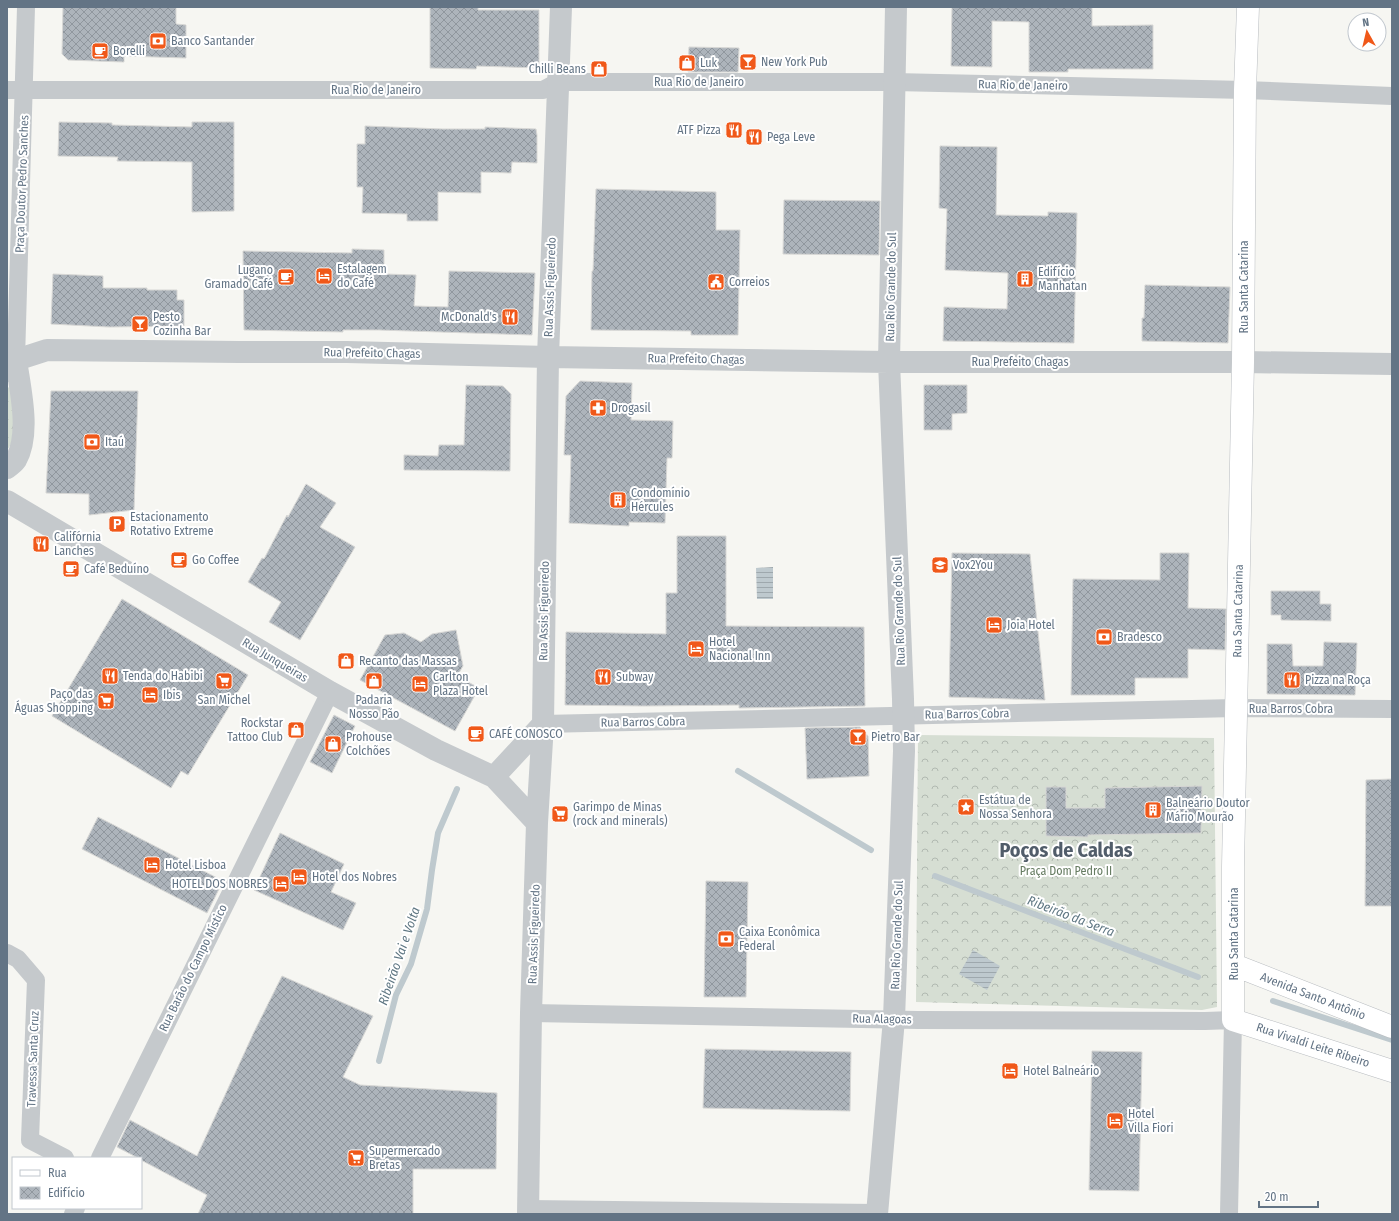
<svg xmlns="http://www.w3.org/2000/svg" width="1399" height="1221" font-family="'Fira Sans Condensed',sans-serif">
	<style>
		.forest { fill: url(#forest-crowns) }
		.water { fill: url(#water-rules) }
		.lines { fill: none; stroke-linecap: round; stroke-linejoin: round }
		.stream { stroke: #bec9ce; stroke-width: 6 }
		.building { fill: url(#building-cross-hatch); stroke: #d7d7d5 }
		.primary-casing { stroke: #b8bcc0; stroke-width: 23 }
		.minor { stroke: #c5c9cc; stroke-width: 18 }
		.tertiary { stroke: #c5c9cc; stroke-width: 22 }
		.primary { stroke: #fff; stroke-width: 22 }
		.labels { text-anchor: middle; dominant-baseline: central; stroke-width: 4; stroke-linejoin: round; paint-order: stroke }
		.poi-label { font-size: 12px; fill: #637485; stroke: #fff; text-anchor: start }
		.street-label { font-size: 12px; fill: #637485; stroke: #fff }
		.park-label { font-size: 12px; fill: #667c62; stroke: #fff }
		.water-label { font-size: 13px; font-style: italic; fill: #5f7783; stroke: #fff }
		.town-label { font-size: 20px; font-weight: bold; fill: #515d6a; stroke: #fff }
	</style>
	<defs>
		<pattern id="forest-crowns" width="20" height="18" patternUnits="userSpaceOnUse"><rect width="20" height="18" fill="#d6ded3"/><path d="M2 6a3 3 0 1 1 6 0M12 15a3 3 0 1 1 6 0" fill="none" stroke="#b1b9b1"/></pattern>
		<pattern id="water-rules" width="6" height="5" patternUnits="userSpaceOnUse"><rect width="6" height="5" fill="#bec9ce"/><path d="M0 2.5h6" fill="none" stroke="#9ea8ad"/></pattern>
		<pattern id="building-cross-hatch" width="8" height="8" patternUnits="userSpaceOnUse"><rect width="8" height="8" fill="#adb4bb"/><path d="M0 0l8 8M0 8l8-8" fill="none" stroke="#90979e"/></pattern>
	</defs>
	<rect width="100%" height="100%" fill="#f6f6f2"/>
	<path class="forest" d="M10 387C12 402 19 438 7 450V388Z
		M918 735 1214 738 1217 1007 1202 1010 916 1002Z"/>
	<path class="water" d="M773 567V599H757L756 568Z
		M973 950 1000 966 987 990 959 974Z"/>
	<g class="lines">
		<path class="stream" d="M738 771 871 850
			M935 876 1198 977
			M1273 1001 1392 1040
			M379 1061 396 995 411 964 427 909 432 870 438 833 457 789"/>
	</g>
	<path class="building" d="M63 7H176V24L186 25V58L124 56V62L68 60 62 54Z
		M430 7H478V10H539V68L477 66 476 69 430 68Z
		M952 7H1092V26L1153 25V69H1068V72H1029V22L992 21V67L951 66Z
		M689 47 739 48 738 72H688Z
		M59 122 112 123V125L192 127V122H234V211L192 212V162L117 161 118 157 58 156Z
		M365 126 442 129H485V127L536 129 537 135V163L512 162 511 173 481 172V193L438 192V221H407V214L362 213 363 187H357V144H365Z
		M940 146 997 147 996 215 1048 216V212L1077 213 1074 343 943 341 944 307 1007 309 1008 273 945 270 947 209 939 208Z
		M596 189 716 192V230H740L738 335H691V331L591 330 592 271H593Z
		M784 200 880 201 879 255 783 254Z
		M352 249 384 250V274L416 275 414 306 448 307 449 271 535 273 532 335 379 330H343V332L244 330 243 251 352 253Z
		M53 274 103 276V288H147V290H177V300H184V326L109 327 51 324Z
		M1145 285 1230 287 1228 343 1142 341V318H1144Z
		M580 381 632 383 631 420 673 421 672 458H667L665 523 629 522V526L569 523 571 455H564L566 396Z
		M466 385 503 386 511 394 510 471 404 470V455L438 456 439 445H464Z
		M924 385H967V413L952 414V430H924Z
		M51 391H138L134 510 89 515V494L46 493Z
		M306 484 336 503 320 527 355 547 300 640 269 622 281 602 248 582 262 558 264 559 287 515 288 517Z
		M677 536H726V626L864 627 865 706 739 708V705L644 706 565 705 566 632 666 634V593H677Z
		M952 553 1030 554 1045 700 949 697Z
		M1160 553H1189L1188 608 1226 609 1225 650 1188 649V678H1135V695H1071L1073 579 1160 580Z
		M1271 591H1320V604H1331V621L1281 620V615H1271Z
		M122 599 248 675 188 775 181 771 171 788 52 716Z
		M456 630 463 666 457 676 479 688 455 731 360 680 385 635 404 633 421 642 432 634Z
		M1324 642 1357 643 1355 695 1267 694V644H1292L1293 666H1323Z
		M334 715 355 726 332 773 310 762Z
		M860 727 868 736 869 776 807 779 805 728Z
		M1392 779V906H1365L1366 780Z
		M1202 786 1201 833 1088 835V837L1046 836V787H1066V808H1105V788Z
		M98 817 223 881 207 913 82 849Z
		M280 833 344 864 331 892 356 903 343 930 254 890Z
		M706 881 748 882 746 997H704Z
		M282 976 373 1016 343 1077 360 1085 497 1093 496 1169H413V1214H198L207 1195 141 1160V1158H138L117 1147 130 1120 197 1156 254 1032Z
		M705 1049 851 1052 850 1111 703 1108Z
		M1092 1051 1142 1052 1139 1191 1089 1190Z"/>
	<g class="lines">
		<g class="primary-casing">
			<path id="primary" d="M1248 7 1245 90 1243 362 1233 867V1020L1392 1071
				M1234 965 1392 1027"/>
		</g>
		<path class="minor" d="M7 90H543L558 82H894L1245 90 1392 96
			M16 360 26 7
			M543 724 1236 708 1392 709
			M7 953 18 959 36 980 30 1140 65 1158
			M531 1013 918 1020 1205 1021 1233 1020 1229 1214
			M100 1158 330 692
			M528 1209 877 1213
			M73 1214 76 1208"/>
		<path class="tertiary" d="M7 371 16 360 47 350 239 352H347L548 357 889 362H1243L1392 364
			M7 468C10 466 14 463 16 460 31 433 20 389 16 360
			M7 501 330 692 436 750 494 777 537 823
			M494 777 543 724
			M528 1214 531 1013 537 823 543 724 548 357 561 7
			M877 1214 894 1019 904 751 903 699 889 362 896 7"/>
		<use href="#primary" class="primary"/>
	</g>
	<defs>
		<g id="bank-square" transform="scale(0.9)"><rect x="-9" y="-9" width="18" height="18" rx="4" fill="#f05819" stroke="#fff"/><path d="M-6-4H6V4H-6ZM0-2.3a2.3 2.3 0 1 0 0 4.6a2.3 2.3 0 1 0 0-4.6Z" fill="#fff"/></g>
		<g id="cafe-square" transform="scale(0.9)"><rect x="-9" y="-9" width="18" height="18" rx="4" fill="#f05819" stroke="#fff"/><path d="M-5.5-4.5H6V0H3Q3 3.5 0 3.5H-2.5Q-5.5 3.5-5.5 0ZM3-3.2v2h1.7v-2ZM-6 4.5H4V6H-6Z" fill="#fff"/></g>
		<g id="bar-square" transform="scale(0.9)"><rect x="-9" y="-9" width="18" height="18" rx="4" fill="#f05819" stroke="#fff"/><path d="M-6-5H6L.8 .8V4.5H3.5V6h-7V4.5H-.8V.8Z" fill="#fff"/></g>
		<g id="shop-square" transform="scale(0.9)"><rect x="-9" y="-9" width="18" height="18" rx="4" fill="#f05819" stroke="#fff"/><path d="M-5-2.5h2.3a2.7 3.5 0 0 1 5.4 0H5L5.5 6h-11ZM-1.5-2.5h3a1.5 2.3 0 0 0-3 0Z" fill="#fff"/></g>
		<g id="restaurant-square" transform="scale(0.9)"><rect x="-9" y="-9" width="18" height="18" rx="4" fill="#f05819" stroke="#fff"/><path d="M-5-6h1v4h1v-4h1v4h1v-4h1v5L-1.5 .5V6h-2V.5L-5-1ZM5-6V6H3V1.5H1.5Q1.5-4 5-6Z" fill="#fff"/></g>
		<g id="hotel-square" transform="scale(0.9)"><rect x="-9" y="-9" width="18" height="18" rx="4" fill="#f05819" stroke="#fff"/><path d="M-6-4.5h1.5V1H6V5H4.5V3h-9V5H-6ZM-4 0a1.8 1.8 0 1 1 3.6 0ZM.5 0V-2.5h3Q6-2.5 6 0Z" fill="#fff"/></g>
		<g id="building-square" transform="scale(0.9)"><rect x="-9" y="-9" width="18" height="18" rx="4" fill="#f05819" stroke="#fff"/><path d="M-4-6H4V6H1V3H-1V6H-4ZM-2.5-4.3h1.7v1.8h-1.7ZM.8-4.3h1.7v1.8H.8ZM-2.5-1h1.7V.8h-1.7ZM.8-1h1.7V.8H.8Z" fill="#fff"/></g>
		<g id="civic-square" transform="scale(0.9)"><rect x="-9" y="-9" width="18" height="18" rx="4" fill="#f05819" stroke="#fff"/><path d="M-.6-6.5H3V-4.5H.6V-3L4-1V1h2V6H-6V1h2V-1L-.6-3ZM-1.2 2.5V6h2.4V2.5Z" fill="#fff"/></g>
		<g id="pharmacy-square" transform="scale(0.9)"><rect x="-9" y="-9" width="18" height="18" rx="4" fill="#f05819" stroke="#fff"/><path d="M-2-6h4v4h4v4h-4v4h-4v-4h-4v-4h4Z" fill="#fff"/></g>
		<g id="parking-square" transform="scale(0.9)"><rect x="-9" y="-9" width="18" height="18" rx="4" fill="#f05819" stroke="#fff"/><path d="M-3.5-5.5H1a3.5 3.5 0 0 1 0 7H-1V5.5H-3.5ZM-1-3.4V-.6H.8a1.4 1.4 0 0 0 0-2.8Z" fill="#fff"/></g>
		<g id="school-square" transform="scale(0.9)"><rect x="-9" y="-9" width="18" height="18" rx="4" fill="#f05819" stroke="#fff"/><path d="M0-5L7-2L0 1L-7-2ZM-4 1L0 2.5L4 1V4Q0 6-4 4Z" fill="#fff"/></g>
		<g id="supermarket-square" transform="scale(0.9)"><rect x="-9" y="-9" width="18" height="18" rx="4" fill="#f05819" stroke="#fff"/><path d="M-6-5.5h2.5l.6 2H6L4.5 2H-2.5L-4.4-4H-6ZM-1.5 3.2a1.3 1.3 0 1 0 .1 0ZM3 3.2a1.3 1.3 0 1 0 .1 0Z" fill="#fff"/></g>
		<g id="sight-square" transform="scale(0.9)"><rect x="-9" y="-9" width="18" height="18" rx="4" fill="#f05819" stroke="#fff"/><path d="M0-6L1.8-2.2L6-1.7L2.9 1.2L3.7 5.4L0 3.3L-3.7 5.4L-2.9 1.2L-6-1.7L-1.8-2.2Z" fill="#fff"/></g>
	</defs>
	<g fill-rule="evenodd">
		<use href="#bank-square" x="158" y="41"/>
		<use href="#cafe-square" x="100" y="51"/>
		<use href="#bar-square" x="748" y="62"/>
		<use href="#shop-square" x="687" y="63"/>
		<use href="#shop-square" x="599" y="69"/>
		<use href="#restaurant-square" x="734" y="130"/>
		<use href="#restaurant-square" x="754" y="137"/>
		<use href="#hotel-square" x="324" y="276"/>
		<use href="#cafe-square" x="286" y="277"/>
		<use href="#building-square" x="1025" y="279"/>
		<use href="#civic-square" x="716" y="282"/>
		<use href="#restaurant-square" x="510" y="317"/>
		<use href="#bar-square" x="140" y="324"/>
		<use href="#pharmacy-square" x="598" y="408"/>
		<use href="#bank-square" x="92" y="442"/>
		<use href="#building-square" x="618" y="500"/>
		<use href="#parking-square" x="117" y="524"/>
		<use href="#restaurant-square" x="41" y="544"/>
		<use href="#cafe-square" x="179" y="560"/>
		<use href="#school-square" x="940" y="565"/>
		<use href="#cafe-square" x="71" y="569"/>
		<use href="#hotel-square" x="994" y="625"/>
		<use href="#bank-square" x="1104" y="637"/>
		<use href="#hotel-square" x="696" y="649"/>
		<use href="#shop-square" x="346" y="661"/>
		<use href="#restaurant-square" x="110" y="676"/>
		<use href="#restaurant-square" x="603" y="677"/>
		<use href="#restaurant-square" x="1292" y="680"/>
		<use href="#supermarket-square" x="224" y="681"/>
		<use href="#shop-square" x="374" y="681"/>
		<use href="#hotel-square" x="420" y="684"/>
		<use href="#hotel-square" x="150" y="695"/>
		<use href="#supermarket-square" x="106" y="701"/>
		<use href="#shop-square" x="296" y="730"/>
		<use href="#cafe-square" x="476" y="734"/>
		<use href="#bar-square" x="858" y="737"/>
		<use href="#shop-square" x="333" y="744"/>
		<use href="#sight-square" x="966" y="807"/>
		<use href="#building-square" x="1153" y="810"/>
		<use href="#supermarket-square" x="560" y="814"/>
		<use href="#hotel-square" x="152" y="865"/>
		<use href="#hotel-square" x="299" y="877"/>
		<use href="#hotel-square" x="281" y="884"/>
		<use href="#bank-square" x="726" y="939"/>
		<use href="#hotel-square" x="1010" y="1071"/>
		<use href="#hotel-square" x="1115" y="1121"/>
		<use href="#supermarket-square" x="356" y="1158"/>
	</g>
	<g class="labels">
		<g class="poi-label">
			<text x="171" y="41">Banco Santander</text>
			<text x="113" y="51">Borelli</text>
			<text x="761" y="62">New York Pub</text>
			<text x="700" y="63">Luk</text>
			<text x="586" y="69" text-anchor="end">Chilli Beans</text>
			<text x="721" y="130" text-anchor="end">ATF Pizza</text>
			<text x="767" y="137">Pega Leve</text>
			<text x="337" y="269">Estalagem<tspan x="337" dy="14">do Café</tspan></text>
			<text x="273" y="270" text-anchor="end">Lugano<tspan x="273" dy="14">Gramado Café</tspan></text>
			<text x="1038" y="272">Edifício<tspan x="1038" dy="14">Manhatan</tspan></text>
			<text x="729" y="282">Correios</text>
			<text x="153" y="317">Pesto<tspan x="153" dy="14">Cozinha Bar</tspan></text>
			<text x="497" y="317" text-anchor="end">McDonald's</text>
			<text x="611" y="408">Drogasil</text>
			<text x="105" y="442">Itaú</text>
			<text x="631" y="493">Condomínio<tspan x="631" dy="14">Hércules</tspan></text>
			<text x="130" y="517">Estacionamento<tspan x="130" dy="14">Rotativo Extreme</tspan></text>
			<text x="54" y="537">Califórnia<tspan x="54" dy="14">Lanches</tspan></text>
			<text x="192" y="560">Go Coffee</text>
			<text x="953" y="565">Vox2You</text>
			<text x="84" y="569">Café Beduíno</text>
			<text x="1007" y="625">Joia Hotel</text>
			<text x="1117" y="637">Bradesco</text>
			<text x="709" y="642">Hotel<tspan x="709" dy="14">Nacional Inn</tspan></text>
			<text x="359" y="661">Recanto das Massas</text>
			<text x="123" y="676">Tenda do Habibi</text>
			<text x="433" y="677">Carlton<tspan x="433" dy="14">Plaza Hotel</tspan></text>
			<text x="616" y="677">Subway</text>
			<text x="1305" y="680">Pizza na Roça</text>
			<text x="93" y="694" text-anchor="end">Paço das<tspan x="93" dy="14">Águas Shopping</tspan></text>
			<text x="163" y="695">Ibis</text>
			<text x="224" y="700" text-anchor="middle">San Michel</text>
			<text x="374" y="700" text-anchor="middle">Padaria<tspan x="374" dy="14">Nosso Pão</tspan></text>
			<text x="283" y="723" text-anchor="end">Rockstar<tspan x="283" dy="14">Tattoo Club</tspan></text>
			<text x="489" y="734">CAFÉ CONOSCO</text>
			<text x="346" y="737">Prohouse<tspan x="346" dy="14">Colchões</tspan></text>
			<text x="871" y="737">Pietro Bar</text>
			<text x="979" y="800">Estátua de<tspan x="979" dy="14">Nossa Senhora</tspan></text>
			<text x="1166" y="803">Balneário Doutor<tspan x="1166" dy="14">Mário Mourão</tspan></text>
			<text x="573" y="807">Garimpo de Minas<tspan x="573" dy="14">(rock and minerals)</tspan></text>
			<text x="165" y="865">Hotel Lisboa</text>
			<text x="312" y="877">Hotel dos Nobres</text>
			<text x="268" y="884" text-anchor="end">HOTEL DOS NOBRES</text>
			<text x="739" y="932">Caixa Econômica<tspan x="739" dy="14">Federal</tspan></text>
			<text x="1023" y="1071">Hotel Balneário</text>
			<text x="1128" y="1114">Hotel<tspan x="1128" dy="14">Villa Fiori</tspan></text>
			<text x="369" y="1151">Supermercado<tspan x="369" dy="14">Bretas</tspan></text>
		</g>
		<g class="street-label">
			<text x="699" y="82">Rua Rio de Janeiro</text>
			<text transform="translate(1023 85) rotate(1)">Rua Rio de Janeiro</text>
			<text x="376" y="90">Rua Rio de Janeiro</text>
			<text transform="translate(22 184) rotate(-88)">Praça Doutor Pedro Sanches</text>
			<text transform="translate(550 287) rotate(-88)">Rua Assis Figueiredo</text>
			<text transform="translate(891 287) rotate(-89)">Rua Rio Grande do Sul</text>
			<text transform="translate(1244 287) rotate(-90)">Rua Santa Catarina</text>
			<text transform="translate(372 353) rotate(1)">Rua Prefeito Chagas</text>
			<text transform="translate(696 359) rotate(1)">Rua Prefeito Chagas</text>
			<text x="1020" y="362">Rua Prefeito Chagas</text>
			<text transform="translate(544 611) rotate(-89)">Rua Assis Figueiredo</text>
			<text transform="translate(899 611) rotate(-92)">Rua Rio Grande do Sul</text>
			<text transform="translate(1238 611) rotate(-89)">Rua Santa Catarina</text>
			<text transform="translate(275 660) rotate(31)">Rua Junqueiras</text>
			<text x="1291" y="709">Rua Barros Cobra</text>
			<text transform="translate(967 714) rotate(-1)">Rua Barros Cobra</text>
			<text transform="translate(643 722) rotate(-1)">Rua Barros Cobra</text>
			<text transform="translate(534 934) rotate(-88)">Rua Assis Figueiredo</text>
			<text transform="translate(1234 934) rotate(-90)">Rua Santa Catarina</text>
			<text transform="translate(897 935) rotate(-88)">Rua Rio Grande do Sul</text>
			<text transform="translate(193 968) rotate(-64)">Rua Barão do Campo Místico</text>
			<text transform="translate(1313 996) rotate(21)">Avenida Santo Antônio</text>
			<text transform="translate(882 1019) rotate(1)">Rua Alagoas</text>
			<text transform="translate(1313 1045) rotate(18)">Rua Vivaldi Leite Ribeiro</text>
			<text transform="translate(33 1059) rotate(-88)">Travessa Santa Cruz</text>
		</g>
		<g class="park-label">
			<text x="1066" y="871">Praça Dom Pedro II</text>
		</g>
		<g class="water-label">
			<text transform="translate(1071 916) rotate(21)">Ribeirão da Serra</text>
			<text transform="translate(399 956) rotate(-71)">Ribeirão Vai e Volta</text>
		</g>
		<g class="town-label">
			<text x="1066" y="850">Poços de Caldas</text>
		</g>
	</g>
	<rect width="1399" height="1221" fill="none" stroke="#637485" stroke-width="16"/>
	<rect x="12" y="1157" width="130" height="52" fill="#ffffff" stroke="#c1c7ce"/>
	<rect x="20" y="1170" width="20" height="6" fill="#ffffff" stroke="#c1c7ce"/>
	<text x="48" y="1177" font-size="12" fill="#637485">Rua</text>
	<rect x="20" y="1187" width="20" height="12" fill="url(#building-cross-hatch)" stroke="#c1c7ce"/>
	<text x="48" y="1197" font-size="12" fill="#637485">Edifício</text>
	<g transform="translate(1367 32) rotate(352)"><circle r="19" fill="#ffffff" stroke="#c1c7ce"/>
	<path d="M0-3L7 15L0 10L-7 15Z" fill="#f05819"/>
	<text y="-6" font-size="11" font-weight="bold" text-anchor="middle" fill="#637485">N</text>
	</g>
	<path d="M1259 1201v6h59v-6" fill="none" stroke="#637485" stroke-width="2"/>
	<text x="1265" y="1201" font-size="12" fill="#637485" stroke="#ffffff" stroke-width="3" paint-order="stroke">20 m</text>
</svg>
